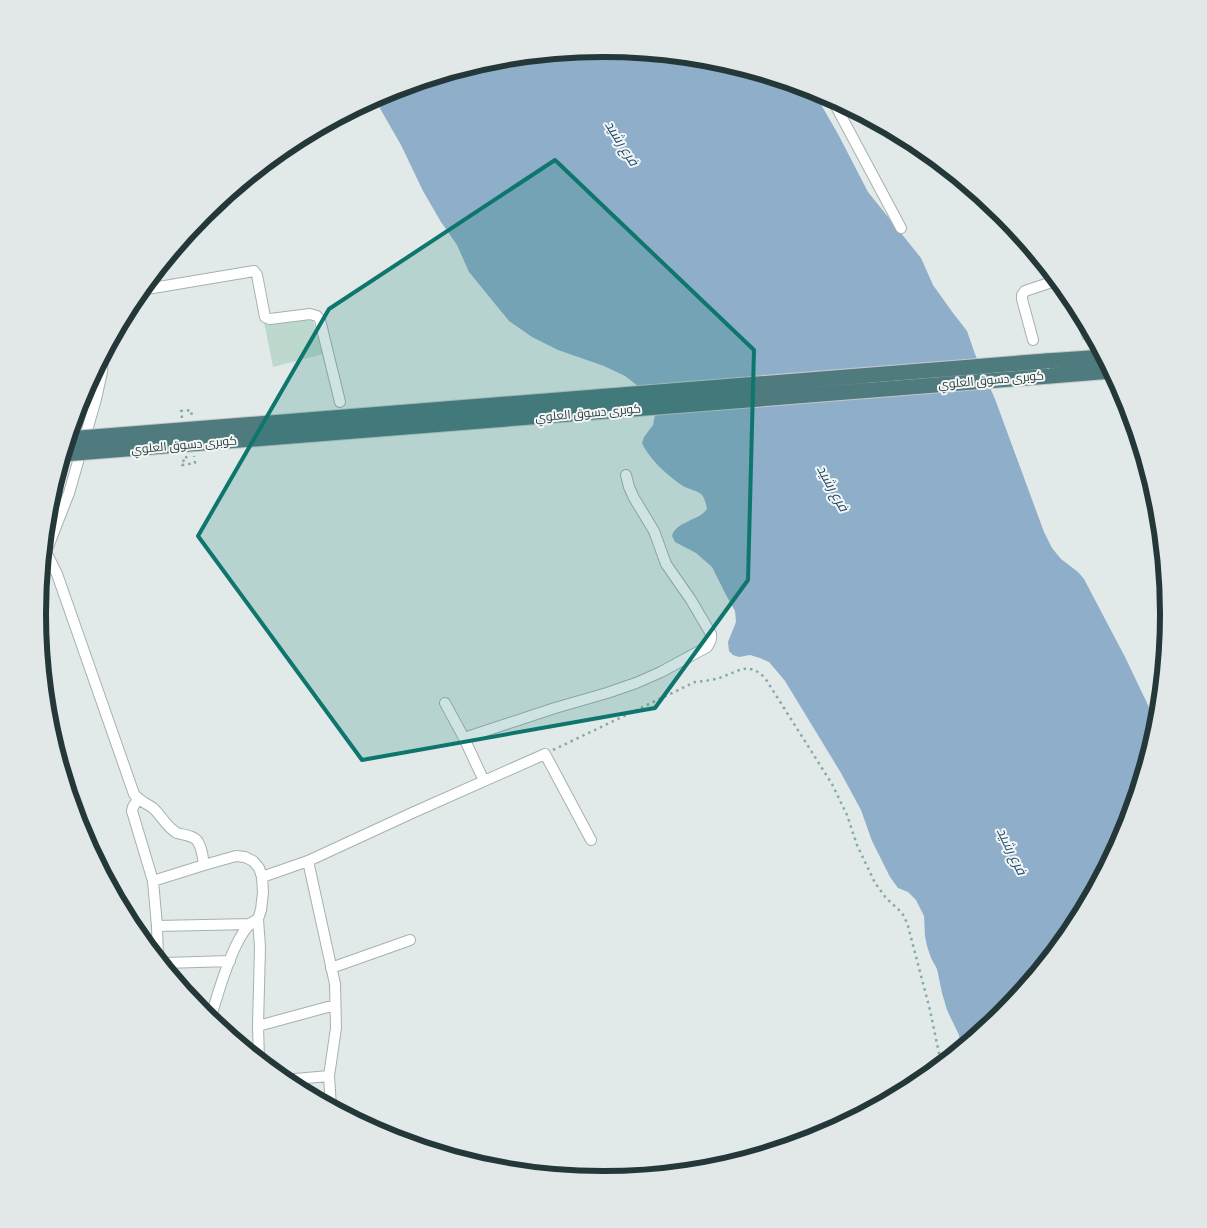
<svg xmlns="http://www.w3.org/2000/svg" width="1207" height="1228" viewBox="0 0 1207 1228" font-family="'Fira Sans Condensed',Cairo,sans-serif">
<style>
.green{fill:#bdd9cd}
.water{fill:#8faec9}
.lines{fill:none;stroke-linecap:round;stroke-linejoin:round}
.minor-casing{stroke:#a5b1b1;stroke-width:12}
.trunk-casing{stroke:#c2c7c8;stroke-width:17}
.path{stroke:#85aaaa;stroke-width:2.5;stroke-dasharray:2.5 4;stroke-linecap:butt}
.minor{stroke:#fff;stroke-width:10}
.trunk{stroke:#4f7a7e;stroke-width:15}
.trunk-bridge-casing{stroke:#c2c7c8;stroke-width:17;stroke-linecap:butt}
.trunk-bridge{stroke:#4f7a7e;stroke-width:15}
.marked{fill:#0f766e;fill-opacity:0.2;stroke:#0f766e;stroke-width:4;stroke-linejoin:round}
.labels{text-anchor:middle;stroke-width:4;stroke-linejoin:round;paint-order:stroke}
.street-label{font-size:12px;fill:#243839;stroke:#f2f7f6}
.water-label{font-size:14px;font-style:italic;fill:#254b6e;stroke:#f2f7f6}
.rim{fill:none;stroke:#243839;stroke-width:6}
</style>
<rect width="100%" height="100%" fill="#e2eae9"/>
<!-- green -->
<path class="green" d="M311,315L323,354L273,367L264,322Z"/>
<!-- water -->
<path class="water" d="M604,48L714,59L812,89L838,134L868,192L921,258L933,285L953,313L967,331L975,354L995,399L1044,532L1052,548L1061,559L1078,572L1084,579L1125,657L1158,726L1126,831L1074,929L1004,1014L961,1049L959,1035L947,1010L942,993L937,969L931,958L927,946L925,936L924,916L916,900L908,892L898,888L890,877L872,841L861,810L841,773L785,681L769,662L760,658L750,655L739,657L733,655L729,651L728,642L736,622L735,611L726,595L712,567L696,553L675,542L672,536C676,521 699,521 707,509C706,504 705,498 701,494C696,490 688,489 683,486C668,476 649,459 642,443L644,437L653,425L655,415L643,390L625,376L604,366L558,350L532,337L509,321L469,272L457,245L441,222L423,191L401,145L374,98L387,91L493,59Z"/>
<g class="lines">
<defs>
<path id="minor" d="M831,97L901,228
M141,290L254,271L257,275L265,317L270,319L310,314L317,316L320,320L340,402
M1080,310L1087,335
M1033,340L1022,299V295L1025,291L1058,280
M82,395L96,399
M46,552L57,574L134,794C139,801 146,803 153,808C162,816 166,827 177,833C184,835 195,836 198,842C202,848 203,858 204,865L236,856L245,857L253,861L259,868L262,877L263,892L261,910L258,919L260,947L258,1026L259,1060
M44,557L46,552L69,493L96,399L102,372L103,356
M445,703L464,738L484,781
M464,738L555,708L607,693L636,683L661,672L707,647C710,643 712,639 711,634L691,600L666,564L654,531L634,498L629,487L626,475
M138,799L133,807L132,811L153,881L157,926L158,959
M262,877L308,861
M153,881L204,865
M157,926L251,924
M160,962L165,963L230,961
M331,968L410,940
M210,1020C217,996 233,939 251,923C253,922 256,920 258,919
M258,1026L335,1005
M284,1080L329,1076
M331,1107L329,1076L336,1028L335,984L308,861L412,813L545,754L591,840"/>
<path id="trunk" d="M1046,361L1105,357
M1050,376L1112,371"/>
</defs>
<!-- minor casing -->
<use href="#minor" class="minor-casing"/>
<!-- trunk casing -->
<use href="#trunk" class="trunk-casing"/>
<!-- path -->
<path class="path" d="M182,418L181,411L191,410L192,417
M186,456L187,460L182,461V465L195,463L194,456
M553,750L695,682C704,681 714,680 722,677C741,670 749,662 765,678L832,784L847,815L857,845L875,883L886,898L900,911L904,916L908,926L930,1010L940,1058L939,1067
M730,1164L847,1116L882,1104"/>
<!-- minor -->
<use href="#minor" class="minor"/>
<!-- trunk -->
<use href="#trunk" class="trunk"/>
<defs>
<path id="trunk-bridge" d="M68,439L1046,361
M63,454L1050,376"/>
</defs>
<!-- trunk-bridge casing -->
<use href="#trunk-bridge" class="trunk-bridge-casing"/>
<!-- trunk-bridge -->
<use href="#trunk-bridge" class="trunk-bridge"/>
</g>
<!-- marked area -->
<path class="marked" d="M555,160L754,350L748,580L655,708L362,760L198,536L329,309Z"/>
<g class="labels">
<!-- street labels -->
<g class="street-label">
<text transform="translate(991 380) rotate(-5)" y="4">كوبرى دسوق العلوي</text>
<text transform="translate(588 413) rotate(-5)" y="4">كوبرى دسوق العلوي</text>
<text transform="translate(184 445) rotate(-5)" y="4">كوبرى دسوق العلوي</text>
</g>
<!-- water labels -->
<g class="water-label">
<text transform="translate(622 143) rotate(58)" y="5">فرع رشيد</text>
<text transform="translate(833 488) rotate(61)" y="5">فرع رشيد</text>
<text transform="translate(1012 851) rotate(64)" y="5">فرع رشيد</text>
</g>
</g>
<!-- crop -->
<path d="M0 0H1207V1228H0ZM46 614a557 557 0 1 1 1114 0a557 557 0 1 1-1114 0Z" fill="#e2e8e7" fill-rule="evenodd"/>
<path class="rim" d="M46 614a557 557 0 1 1 1114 0a557 557 0 1 1-1114 0Z"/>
</svg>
